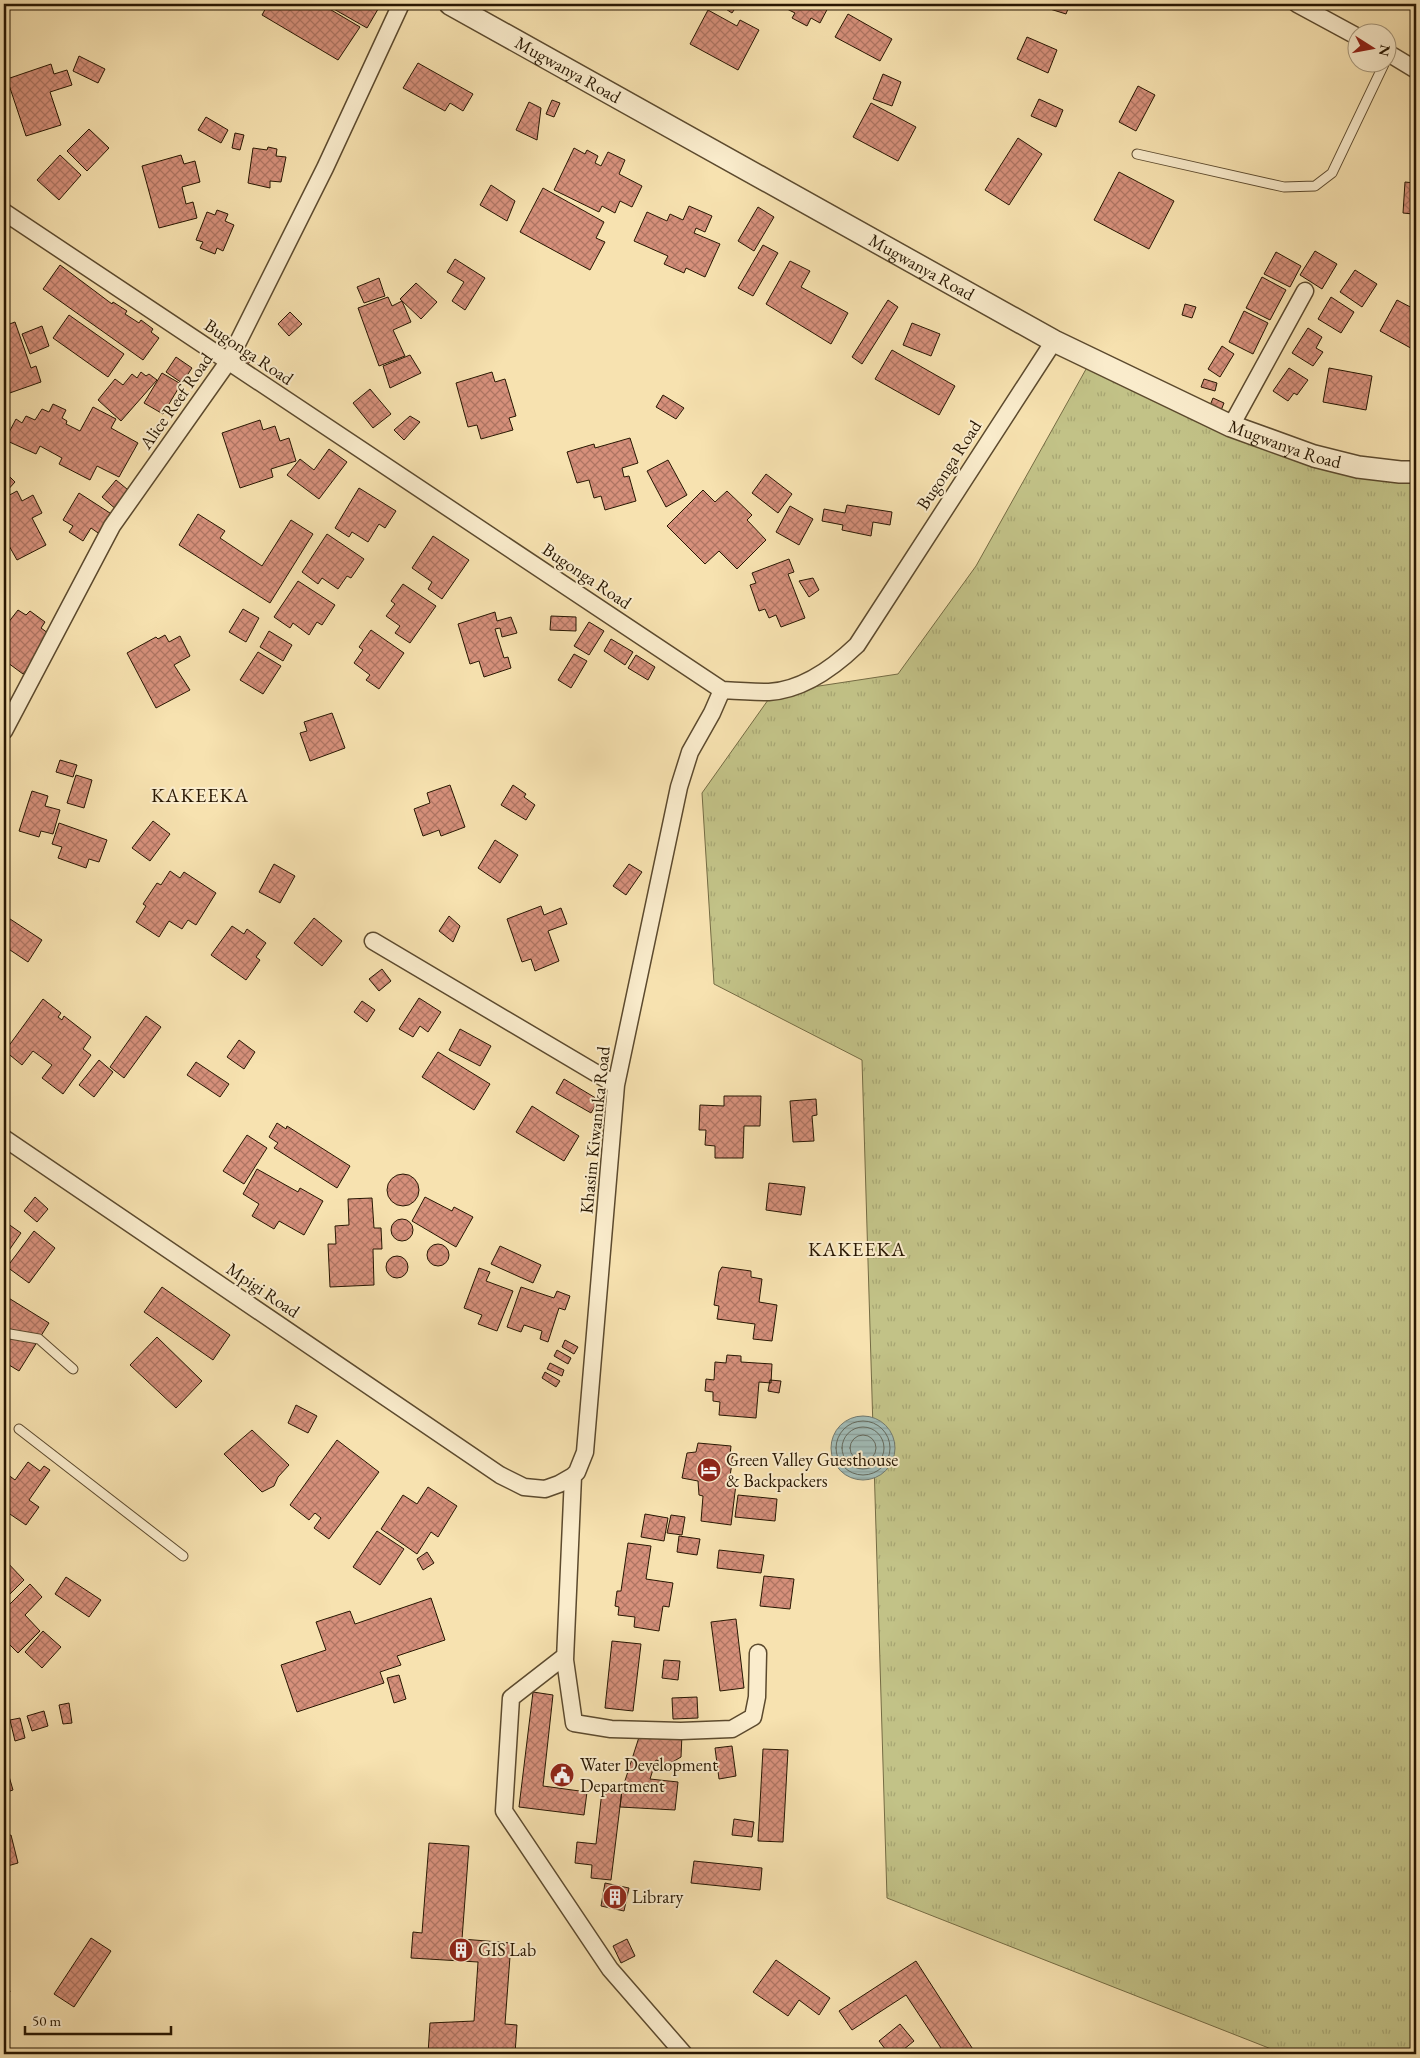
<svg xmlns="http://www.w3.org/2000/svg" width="1420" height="2058" viewBox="0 0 1420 2058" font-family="'EB Garamond',serif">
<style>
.grass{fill:url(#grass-tufts);stroke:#756c44}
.water{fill:url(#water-rules);stroke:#71796e}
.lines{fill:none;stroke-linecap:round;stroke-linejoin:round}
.shore{stroke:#64695c;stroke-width:1}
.building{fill:url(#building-cross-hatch);stroke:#281702}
.service-casing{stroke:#5c4a2e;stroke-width:11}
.minor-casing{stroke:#5c4a2e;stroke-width:19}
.tertiary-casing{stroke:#5c4a2e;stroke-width:24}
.service{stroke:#faeccc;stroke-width:9}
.minor{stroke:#faeccc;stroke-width:16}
.tertiary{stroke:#faeccc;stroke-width:21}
.labels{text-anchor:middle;stroke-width:4;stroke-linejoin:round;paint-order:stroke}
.street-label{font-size:18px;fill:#281702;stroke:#faeccc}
.poi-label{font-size:18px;fill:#281702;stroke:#faeccc;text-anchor:start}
.quarter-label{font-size:20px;letter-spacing:1px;fill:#281702;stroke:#faeccc}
</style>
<defs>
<pattern id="grass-tufts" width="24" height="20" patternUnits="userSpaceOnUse" patternTransform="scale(1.25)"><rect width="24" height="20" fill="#c2c287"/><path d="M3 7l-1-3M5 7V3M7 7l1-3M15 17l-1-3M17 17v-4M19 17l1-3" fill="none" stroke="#a7a673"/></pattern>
<pattern id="water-rules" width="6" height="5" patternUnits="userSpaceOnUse" patternTransform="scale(1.25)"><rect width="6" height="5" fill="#a1bbb6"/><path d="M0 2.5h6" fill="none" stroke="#8ba09b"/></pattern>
<pattern id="building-cross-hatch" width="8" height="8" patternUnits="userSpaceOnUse" patternTransform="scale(1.25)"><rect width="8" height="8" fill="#d6907b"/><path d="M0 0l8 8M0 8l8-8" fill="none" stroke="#ae7563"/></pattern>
</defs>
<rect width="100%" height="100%" fill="#f7e2b0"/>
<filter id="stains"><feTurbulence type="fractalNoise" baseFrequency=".004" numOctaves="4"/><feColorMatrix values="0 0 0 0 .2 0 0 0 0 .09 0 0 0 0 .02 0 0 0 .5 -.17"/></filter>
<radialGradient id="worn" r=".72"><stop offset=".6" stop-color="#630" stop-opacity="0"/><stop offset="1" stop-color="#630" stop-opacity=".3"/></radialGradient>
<!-- grass -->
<path class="grass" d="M1090,362L1187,412L1416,473V2054H1284L887,1898L862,1060L714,984L702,793L773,693L898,674L976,566Z"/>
<!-- water -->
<path class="water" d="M831 1448a32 32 0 1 1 64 0a32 32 0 1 1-64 0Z"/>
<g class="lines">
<!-- shore -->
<path class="shore" d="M836 1448a27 27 0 1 1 54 0a27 27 0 1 1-54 0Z
M842 1448a21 21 0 1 1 42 0a21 21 0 1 1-42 0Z
M850 1448a13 13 0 1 1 26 0a13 13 0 1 1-26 0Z"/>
</g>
<!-- building -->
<path class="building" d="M268,4H321L360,27L338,60L262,15Z
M325,4H381L367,28Z
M718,4H738L732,13Z
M790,4H830L820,23L811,18L807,26L792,18L795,13L787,9Z
M1034,4H1070L1066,14Z
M708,10L737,26L740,20L759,30L738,70L690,44Z
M848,14L892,39L880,61L835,37Z
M1027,37L1057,50L1048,73L1017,59Z
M79,56L105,69L98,83L73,71Z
M418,63L473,94L463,111L450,103L445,111L403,88Z
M51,64L54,74L67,70L72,85L50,92L61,125L26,136L7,79Z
M883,74L901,82L892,106L873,99Z
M1138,86L1155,95L1136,131L1119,122Z
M1039,99L1063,110L1056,127L1031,116Z
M552,100L560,103L554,117L546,114Z
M529,102L541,108L537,140L516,130Z
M871,103L916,127L898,161L853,137Z
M206,117L228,130L221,143L198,130Z
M89,129L109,148L87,171L67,151Z
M235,133L244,135L240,150L232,148Z
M1018,138L1042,154L1009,205L985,190Z
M268,147L277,149L276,156L286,157L281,182L270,181V188L248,183L253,148L267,150Z
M574,148L585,154L587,150L598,156L595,163L601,166L608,152L625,160L619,174L642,186L632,207L620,201L615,213L602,206L599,212L554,190Z
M60,155L81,175L59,200L37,180Z
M181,155L184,164L195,161L200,182L182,187L186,204L193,202L197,218L159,228L142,166Z
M1119,172L1174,201L1149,249L1094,220Z
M1405,182L1415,183L1413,214L1403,213Z
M491,185L515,201L507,221L480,205Z
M543,188L604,222L596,238L605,242L590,270L520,232Z
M689,206L712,216L705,232L696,228L694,233L720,244L705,277L686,268L684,273L664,264L668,256L634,241L647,212L667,221L670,214L683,220Z
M758,207L774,217L754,251L738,241Z
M217,210L228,214L225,221L234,225L223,251L217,248L215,254L200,248L203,242L196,240L207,212L215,215Z
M763,245L778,253L753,296L738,288Z
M1315,251L1337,264L1322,289L1300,275Z
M1276,252L1301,266L1290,287L1264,274Z
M455,259L485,278L465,310L452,301L464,282L447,272Z
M790,261L810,271L801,287L848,313L831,344L766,304Z
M60,265L112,304L113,302L127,311L125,314L139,323L141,320L153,329L151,332L159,338L143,360L43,289Z
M1355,270L1377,284L1362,307L1340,292Z
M1262,277L1286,290L1270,320L1246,308Z
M379,278L385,296L364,303L357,287Z
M416,283L437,302L421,319L400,299Z
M388,297L392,306L402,301L411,322L393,330L405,356L379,366L358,308Z
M1331,297L1354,312L1341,333L1318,319Z
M888,300L898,307L862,364L852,357Z
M1397,300L1416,310V351L1380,331Z
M1185,304L1196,307L1192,318L1182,315Z
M1244,311L1268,323L1253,354L1229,342Z
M290,312L302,324L289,336L278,324Z
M69,315L124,354L108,377L53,338Z
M15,322L31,368L36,366L41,382L4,395V326Z
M912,323L940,334L931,356L903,345Z
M42,326L49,346L30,354L22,334Z
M1308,328L1322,337L1316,348L1323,352L1313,366L1292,353Z
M1222,346L1234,354L1220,377L1208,369Z
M245,349L254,357L247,365L238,357Z
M892,350L955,386L939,415L875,379Z
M410,355L421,373L390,388L383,366Z
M176,357L192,368L182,383L166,372Z
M1289,368L1308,380L1297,395L1294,393L1288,401L1273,391Z
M1329,368L1372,376L1366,410L1323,402Z
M141,372L146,376L149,374L157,380L121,421L98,400L115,379L123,385L132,374L137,378Z
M492,372L495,382L505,379L516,416L509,418L513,430L481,439L477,425L468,427L456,383Z
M162,373L181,384L163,414L144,403Z
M1204,379L1217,383L1215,391L1201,387Z
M370,389L391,414L373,428L353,403Z
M663,395L684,408L676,419L656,407Z
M1213,398L1224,403L1220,413L1209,408Z
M53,404L66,410L62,418L67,421L66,424L80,431L93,407L116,419L111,428L138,443L119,477L97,466L90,480L59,464L62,458L40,446L36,454L5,440L16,419L22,423L26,416L35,420L42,409L49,412Z
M410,416L420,422L404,440L394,430Z
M260,420L263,430L275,426L280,441L289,438L296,461L271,469L273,477L240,488L222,433Z
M630,438L638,463L622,468L624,477L629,476L636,501L605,510L601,496L594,498L589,480L577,483L567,452L594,444L595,448Z
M329,449L347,462L319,499L287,475L300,459L314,470Z
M668,460L687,495L666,507L647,471Z
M5,472L15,482L4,494V474Z
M766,474L792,494L778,513L752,493Z
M116,480L133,494L118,511L102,497Z
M359,488L396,511L385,528L379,524L368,542L352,532L349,537L335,528Z
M703,490L715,502L727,491L752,515L747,520L766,540L737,569L719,551L705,564L667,526Z
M17,491L22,501L33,495L42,513L32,518L46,545L17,560L4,537V498Z
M79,493L113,515L101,535L91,528L83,541L69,532L73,526L63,520Z
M847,505L892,512L890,525L873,522L871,536L842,530L843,525L822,521L824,509L845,513Z
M790,506L813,519L799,545L776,532Z
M198,514L225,531L220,538L262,566L291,520L313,534L270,603L179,545Z
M327,534L364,559L351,578L347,576L338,589L322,578L318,584L302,572Z
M433,536L469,560L442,599L428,589L432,582L412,568Z
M789,559L794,572L788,574L805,618L781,627L776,615L769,618L765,609L759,611L750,585L756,583L752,573Z
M813,578L819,590L809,597L799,581Z
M298,581L335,605L322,625L317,622L309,635L293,623L290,628L274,617Z
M403,584L436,606L410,643L395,633L400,626L386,616L395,604L391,601Z
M243,609L259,618L246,642L229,632Z
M18,610L26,615L30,611L45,622L41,628L52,636L23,674L4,660V628Z
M495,612L497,621L511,617L517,633L502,637L500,628L495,629L504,658L508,657L511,668L484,677L479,661L470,664L458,624Z
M551,616L576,617V631L550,630Z
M589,622L604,631L589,655L574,646Z
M371,630L404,653L379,689L366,680L370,675L354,663L363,650L359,647Z
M269,631L292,645L283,661L260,647Z
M165,635L169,642L180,636L190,656L174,665L190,690L156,708L127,653L156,637L158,639Z
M611,639L633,652L625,665L604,651Z
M258,652L281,666L263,694L240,680Z
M574,654L587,661L571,688L558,680Z
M636,655L655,667L648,680L628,668Z
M332,713L345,748L310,761L300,733L307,731L304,722Z
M60,760L77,765L73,777L56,772Z
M76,775L92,780L84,808L67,803Z
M450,785L465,827L441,836L439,830L423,836L414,809L430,803L427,793Z
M513,785L526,794L524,797L535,805L526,820L501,805Z
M32,791L48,796L45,806L60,810L53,834L41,831L39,837L19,831Z
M153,821L170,834L150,861L132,848Z
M59,823L107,840L99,862L89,859L86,868L58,858L62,847L52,844Z
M495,840L518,855L500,883L478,868Z
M274,864L295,876L280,903L259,892Z
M629,864L642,872L626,895L613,886Z
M170,871L180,878L184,872L216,893L196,925L188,920L182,929L169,921L159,937L136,922L146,906L143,904L157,883L161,885Z
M541,906L544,915L561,908L567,924L548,931L559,961L535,971L531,959L522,962L507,919Z
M4,915L42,940L28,962L4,946Z
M449,916L460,926L453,942L439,931Z
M314,918L342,941L322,966L294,943Z
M232,926L244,934L247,929L266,943L256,957L260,960L246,980L211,955Z
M382,969L391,981L379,991L369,979Z
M419,998L441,1012L428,1032L420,1026L413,1037L399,1029Z
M43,999L61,1013L58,1017L62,1020L64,1016L91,1037L83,1049L91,1055L63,1094L42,1078L52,1065L33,1051L22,1065L5,1051Z
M362,1001L375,1010L367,1022L354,1012Z
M146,1016L161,1027L124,1078L110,1067Z
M460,1029L491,1046L480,1066L449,1050Z
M239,1040L255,1052L244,1069L227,1057Z
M438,1052L490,1084L474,1110L422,1077Z
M99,1060L113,1072L94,1097L79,1085Z
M196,1062L229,1084L220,1097L187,1075Z
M564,1079L599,1100L591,1113L556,1093Z
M724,1096H761L760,1126H744L743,1158H715V1146L705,1145L706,1130H699L700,1105L724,1106Z
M816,1099L817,1115L812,1116L814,1141L793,1142L790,1101Z
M532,1106L579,1136L564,1161L516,1132Z
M277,1123L286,1129L287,1126L350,1166L337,1188L274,1148L278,1143L269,1137Z
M247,1135L267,1148L244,1184L223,1171Z
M257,1169L298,1192L300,1188L323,1201L304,1235L279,1221L274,1229L252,1216L259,1204L243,1194Z
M387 1190a16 16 0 1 1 32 0a16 16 0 1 1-32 0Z
M769,1183L805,1187L801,1215L766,1210Z
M35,1197L48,1209L37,1222L24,1211Z
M425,1197L452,1211L454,1207L473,1217L456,1247L412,1221Z
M372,1198L374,1228H381L382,1249H373L374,1285L330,1287L328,1244H336L335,1226L349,1225L348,1199Z
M391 1230a11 11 0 1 1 22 0a11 11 0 1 1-22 0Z
M4,1221L21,1233L5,1256L4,1255Z
M34,1231L55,1248L29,1283L7,1267Z
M427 1255a11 11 0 1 1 22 0a11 11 0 1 1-22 0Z
M500,1246L541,1265L533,1283L491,1264Z
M386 1267a11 11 0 1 1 22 0a11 11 0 1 1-22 0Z
M722,1267L751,1271V1277L762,1279L759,1302L777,1305L772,1341L753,1339L755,1324L717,1319L719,1306L714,1305L719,1272Z
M479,1268L490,1272L486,1281L513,1291L497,1331L478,1324L482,1315L464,1308Z
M162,1287L230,1335L213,1360L144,1312Z
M521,1287L554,1298L557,1291L570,1296L565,1310L559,1308L548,1342L540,1339L542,1331L524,1325L521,1332L507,1327Z
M7,1297L49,1323L19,1371L4,1362V1302Z
M157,1337L202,1381L176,1408L130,1365Z
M565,1340L578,1347L574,1354L562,1347Z
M557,1350L571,1358L568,1364L554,1356Z
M727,1355L741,1356V1362L772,1364L771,1383L759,1382L756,1418L719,1415L720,1402L713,1401V1392L705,1391L706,1379L714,1380L715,1362L726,1363Z
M550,1363L564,1370L562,1376L547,1369Z
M545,1372L560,1381L556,1387L542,1378Z
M770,1380L781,1381L779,1393L768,1391Z
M296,1405L317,1416L308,1433L288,1423Z
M252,1430L289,1465L278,1477L274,1486L262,1492L224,1454Z
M337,1440L379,1472L329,1539L314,1528L321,1518L315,1513L309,1520L290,1505Z
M698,1443L731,1446L730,1455L733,1456L729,1483L736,1484L731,1525L701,1521L703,1496L699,1495L698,1481L682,1478L687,1453L696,1452Z
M28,1462L40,1471L44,1466L50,1470L29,1500L39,1507L26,1525L4,1510V1479L7,1474L15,1480Z
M428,1487L457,1506L438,1537L431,1532L417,1554L381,1529L403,1495L417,1504Z
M738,1495L777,1499L775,1521L735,1517Z
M645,1514L668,1518L664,1541L641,1537Z
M671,1515L685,1517L682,1535L667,1533Z
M377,1531L404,1549L380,1585L353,1567Z
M679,1536L700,1539L697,1555L677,1552Z
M628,1543L651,1546L646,1579L673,1583L669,1607L663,1606L659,1631L634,1627L635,1617L618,1615L619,1607L615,1606L617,1591H621Z
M719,1550L764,1555L761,1573L717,1568Z
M427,1552L434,1563L423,1570L417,1559Z
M4,1559L24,1580L4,1600Z
M764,1576L794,1579L790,1609L760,1606Z
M66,1577L101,1600L89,1617L55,1594Z
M30,1584L42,1597L25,1615L40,1631L18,1653L4,1639V1610Z
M431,1598L445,1640L397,1656L401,1665L380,1672L384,1683L297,1712L281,1665L326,1650L316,1622L350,1611L355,1624Z
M736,1619L744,1688L720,1691L711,1622Z
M43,1631L61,1647L42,1668L25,1652Z
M612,1641L641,1644L633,1711L605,1708Z
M664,1660L680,1661L678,1680L662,1678Z
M399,1675L406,1699L394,1703L387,1678Z
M533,1692L553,1695L543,1786L587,1792L584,1815L519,1807Z
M697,1697L698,1718L673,1719L672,1698Z
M69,1703L72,1723L63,1724L59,1705Z
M44,1711L48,1726L32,1731L27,1716Z
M20,1718L25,1738L15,1741L10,1720Z
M641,1731L682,1734L681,1757L669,1764L656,1760L650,1779L678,1782L675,1810L620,1807L622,1790Z
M732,1746L736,1776L719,1779L715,1748Z
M763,1749L788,1750L783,1842L758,1841Z
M4,1759L13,1790L4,1793Z
M622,1790L611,1880L591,1878L592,1865L575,1863L577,1842L596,1844L602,1791Z
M734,1819L754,1822L752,1837L732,1835Z
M11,1835L18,1863L4,1867V1837Z
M429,1843L469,1846L462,1939L511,1943L505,2024L517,2025L515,2054H428L430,2023L474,2021L478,1962L411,1958L413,1932L422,1933Z
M694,1861L762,1868L760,1890L691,1883Z
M605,1883L629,1888L624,1911L601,1906Z
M91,1938L111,1951L74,2007L54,1994Z
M627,1939L635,1956L621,1963L613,1946Z
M776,1960L830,1998L819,2015L799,2000L788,2016L753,1992Z
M916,1961L976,2054H945L906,1995L852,2030L839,2011Z
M4,1971L10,1992L4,1994Z
M900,2024L914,2041L898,2054H889L879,2041Z"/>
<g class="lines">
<defs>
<path id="service" d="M1137,154L1284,187L1315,186L1332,173L1385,62
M4,1333L39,1339L73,1369
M19,1429L183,1556"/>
<path id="minor" d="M1297,4L1358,37
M1388,53L1416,70
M4,212L722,690C737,691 753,692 769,692C803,690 834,667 857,645L1054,341
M1231,426L1305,291
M4,731L112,526L228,362L325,168L401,4
M373,941L616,1085
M4,1138L500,1475L524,1487L545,1489L559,1484L573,1476L577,1472L585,1452L616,1085L679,787L690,752L712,713L722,690
M573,1476L565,1660L574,1723L611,1729L681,1731L732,1729L753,1717L757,1697L758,1653
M565,1656L511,1698L504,1811L610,1969L684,2054"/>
<g id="tertiary">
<path id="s1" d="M450,4L1054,341L1231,426L1314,456L1358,467L1400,472H1416"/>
</g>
</defs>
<!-- service casing -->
<use href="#service" class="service-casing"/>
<!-- minor casing -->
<use href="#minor" class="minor-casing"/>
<!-- tertiary casing -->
<use href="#tertiary" class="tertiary-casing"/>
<!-- service -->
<use href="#service" class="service"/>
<!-- minor -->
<use href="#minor" class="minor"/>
<!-- tertiary -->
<use href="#tertiary" class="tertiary"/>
</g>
<!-- icons -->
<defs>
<symbol id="hotel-disc" viewBox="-11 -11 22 22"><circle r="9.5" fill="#8f2418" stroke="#faeccc"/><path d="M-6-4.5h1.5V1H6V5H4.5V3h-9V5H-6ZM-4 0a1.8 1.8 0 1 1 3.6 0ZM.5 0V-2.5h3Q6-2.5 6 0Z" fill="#fff"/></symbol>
<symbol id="civic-disc" viewBox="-11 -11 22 22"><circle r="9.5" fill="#8f2418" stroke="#faeccc"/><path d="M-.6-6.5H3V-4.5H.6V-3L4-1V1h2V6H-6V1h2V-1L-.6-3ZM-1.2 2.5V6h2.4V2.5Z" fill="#fff"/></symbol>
<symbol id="building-disc" viewBox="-11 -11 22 22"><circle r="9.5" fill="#8f2418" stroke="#faeccc"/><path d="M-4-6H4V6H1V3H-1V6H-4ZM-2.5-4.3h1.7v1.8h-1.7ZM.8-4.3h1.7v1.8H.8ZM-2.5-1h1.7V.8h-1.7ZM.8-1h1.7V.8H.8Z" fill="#fff"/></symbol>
</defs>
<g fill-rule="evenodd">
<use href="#hotel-disc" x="695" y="1456" width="28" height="28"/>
<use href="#civic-disc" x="548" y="1761" width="28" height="28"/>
<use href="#building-disc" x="601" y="1883" width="28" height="28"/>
<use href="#building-disc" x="447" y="1936" width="28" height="28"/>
</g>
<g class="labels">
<!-- street labels -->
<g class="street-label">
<text dy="6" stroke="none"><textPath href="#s1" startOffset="135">Mugwanya Road</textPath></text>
<text dy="6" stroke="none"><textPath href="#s1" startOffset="540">Mugwanya Road</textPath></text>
<text transform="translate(249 352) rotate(34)" y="6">Bugonga Road</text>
<text transform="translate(176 401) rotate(-55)" y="6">Alice Reef Road</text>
<text dy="6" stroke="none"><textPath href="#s1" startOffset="945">Mugwanya Road</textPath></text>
<text transform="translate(949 465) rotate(-57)" y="6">Bugonga Road</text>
<text transform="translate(587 576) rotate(34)" y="6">Bugonga Road</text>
<text transform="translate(595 1130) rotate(-84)" y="6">Khasim Kiwanuka Road</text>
<text transform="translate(263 1290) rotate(34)" y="6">Mpigi Road</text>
</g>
<!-- poi labels -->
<g class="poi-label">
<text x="726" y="1466">Green Valley Guesthouse<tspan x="726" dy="21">&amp; Backpackers</tspan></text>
<text x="580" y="1771">Water Development<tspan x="580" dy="21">Department</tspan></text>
<text x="632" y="1903">Library</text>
<text x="478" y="1956">GIS Lab</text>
</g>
<!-- quarter labels -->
<g class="quarter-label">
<text x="200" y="802">KAKEEKA</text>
<text x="857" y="1256">KAKEEKA</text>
</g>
</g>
<!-- margin -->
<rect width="1420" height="2058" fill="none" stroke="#f7e2b0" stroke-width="20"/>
<rect x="5" y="5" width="1410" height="2048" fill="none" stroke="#281702" stroke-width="2.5"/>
<rect x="10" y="10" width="1400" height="2038" fill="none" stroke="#281702"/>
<!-- north arrow -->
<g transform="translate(1372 48) rotate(101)"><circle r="24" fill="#faeccc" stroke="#a6977b"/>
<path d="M0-4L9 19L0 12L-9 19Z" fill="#8f2418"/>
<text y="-8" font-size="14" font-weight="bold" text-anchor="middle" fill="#281702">N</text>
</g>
<!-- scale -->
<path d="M25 2026v8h146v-8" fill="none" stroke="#281702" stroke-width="2.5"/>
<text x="32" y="2026" font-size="15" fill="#281702" stroke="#faeccc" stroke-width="4" paint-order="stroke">50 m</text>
<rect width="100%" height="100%" filter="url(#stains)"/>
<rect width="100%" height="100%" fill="url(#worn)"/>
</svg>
